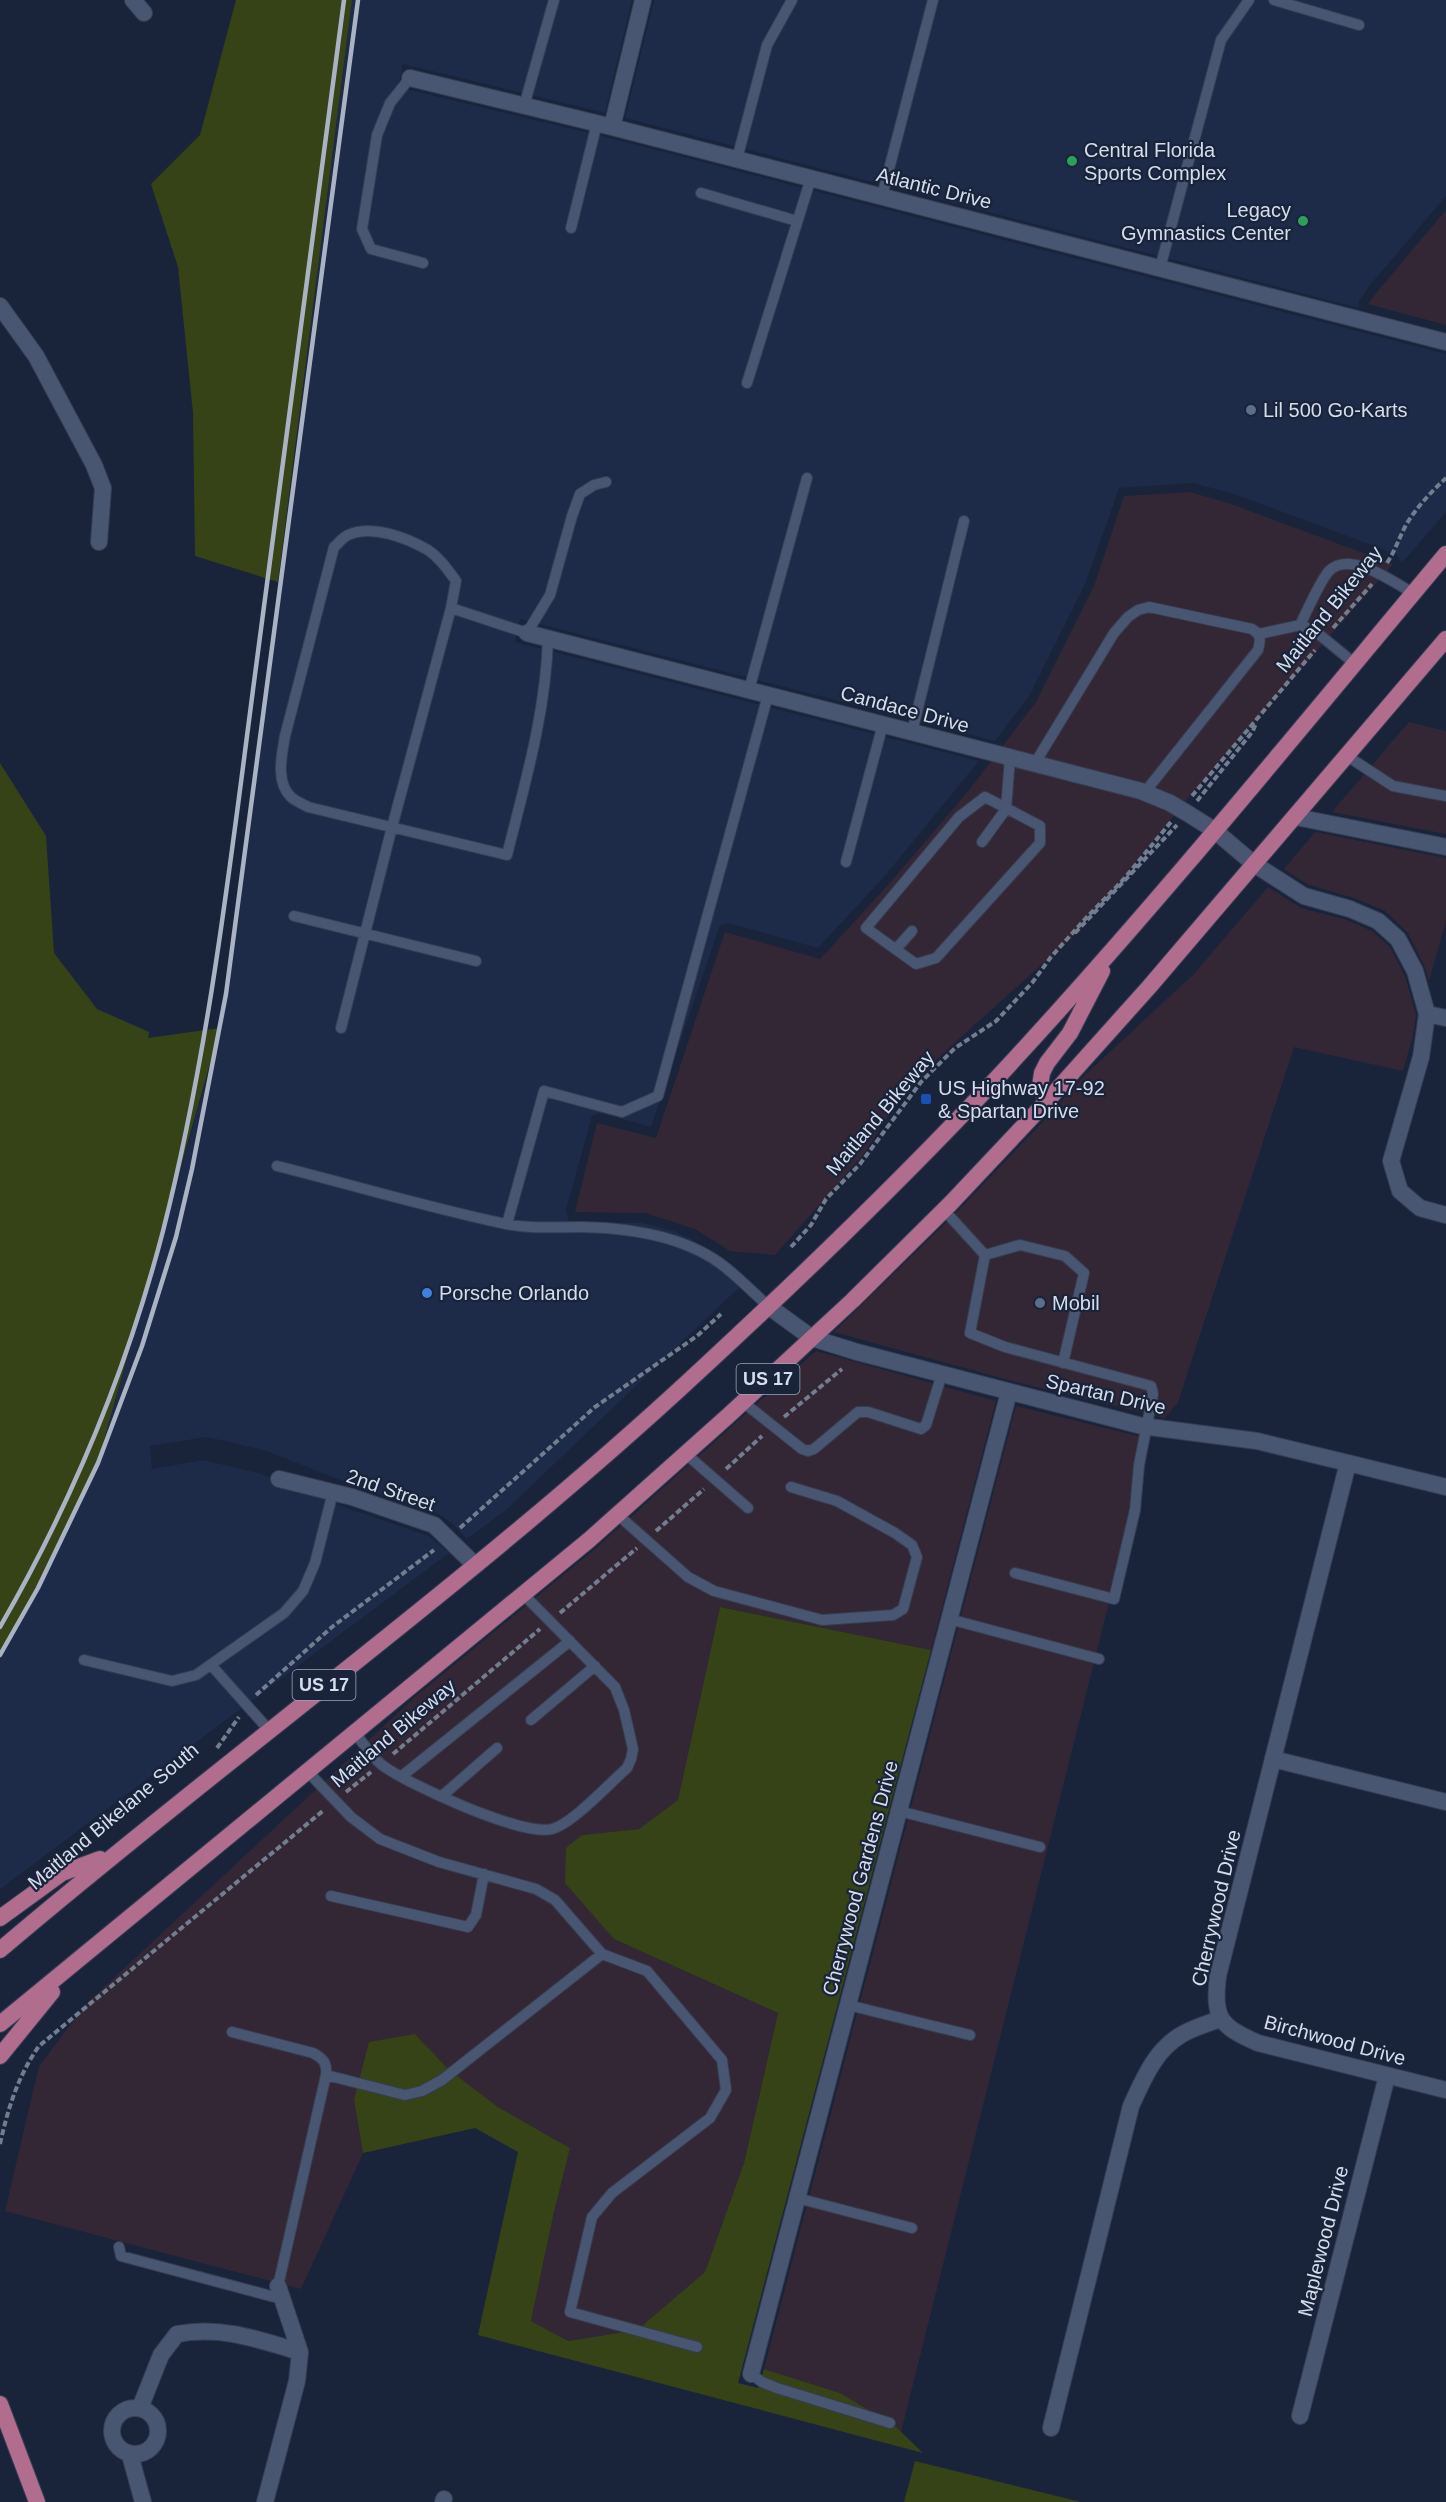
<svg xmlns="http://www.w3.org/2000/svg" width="1446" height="2502" viewBox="0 0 1446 2502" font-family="Helvetica,sans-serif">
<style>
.commercial{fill:#332735}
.built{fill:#1d2a48}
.green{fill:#354316}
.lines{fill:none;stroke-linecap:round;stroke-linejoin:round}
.service-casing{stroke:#363e53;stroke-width:12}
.minor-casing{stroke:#363e53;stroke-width:18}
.tertiary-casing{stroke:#363e53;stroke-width:18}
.primary-casing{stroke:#363e53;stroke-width:18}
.path{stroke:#737d90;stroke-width:4;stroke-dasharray:6 3;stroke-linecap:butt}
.service{stroke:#495671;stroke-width:10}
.minor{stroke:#495671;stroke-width:16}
.tertiary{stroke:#495671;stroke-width:16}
.primary{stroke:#b16d8e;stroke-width:16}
.rail{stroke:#aab3c4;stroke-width:4.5}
.leisure-dot{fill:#2e9e5b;stroke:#19243b;stroke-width:2}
.service-dot{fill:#5c6f8a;stroke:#19243b;stroke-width:2}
.transit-dot{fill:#1a4fb4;stroke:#19243b;stroke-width:2}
.shop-dot{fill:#3f7fe0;stroke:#19243b;stroke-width:2}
.labels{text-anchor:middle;stroke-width:4.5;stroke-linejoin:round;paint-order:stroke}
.shield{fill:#19243b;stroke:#9da6b8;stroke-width:1.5}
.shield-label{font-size:18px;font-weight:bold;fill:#d5dded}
.poi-label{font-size:20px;fill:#d5dded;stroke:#19243b;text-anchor:start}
.street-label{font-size:20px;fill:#d5dded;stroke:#19243b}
</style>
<rect width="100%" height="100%" fill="#19243b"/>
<!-- commercial -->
<path class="commercial" d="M1446,210V325L1368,304L1377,292Z
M1190,492L1231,504L1393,564L1200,784L1077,933L952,1045L901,1095L863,1155L775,1255L730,1251L695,1229L645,1213L575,1212L597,1123L656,1138L725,932L820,959L889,884L970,789L1036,702L1094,586L1124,496Z
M1409,722L1446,731V834L1332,812Z
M1315,832L1446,858V921L1429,981L1424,965L1408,933L1385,911L1354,898L1309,885L1284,869Z
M1268,887L1301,908L1347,920L1372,931L1390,947L1405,976L1416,1015L1413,1035L1403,1071L1294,1047L1178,1402L1165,1418L1012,1381L834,1332L957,1212L1053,1111L1061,1106L1060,1103L1086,1074L1194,974Z
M816,1351L996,1401L931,1650L720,1607L678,1800L639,1829L582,1835L614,1939L778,2013L744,2163L705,2272L637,2330L568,2341L531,2321L554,2212L570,2148L498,2107L448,2069L415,2034L354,2100L363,2153L301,2289L5,2211L39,2066L87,2003L416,1696L595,1549Z
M1016,1406L1150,1439L901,2432L894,2425L840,2393L764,2369Z"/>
<!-- built -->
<path class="built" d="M352,0H632L605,113L403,64L398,87L610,138L1446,354V512L1402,563L1396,554L1234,494L1193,483L1119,488L1086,582L1029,696L995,741L520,619L515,642L979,761L883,878L818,948L728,923L720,925L651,1127L600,1113L592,1116L566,1210L569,1221L574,1223H643L674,1231L691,1239L725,1260L747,1280L506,1510L467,1539L452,1523L438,1514L355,1486L264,1450L207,1437L150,1446L152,1469L203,1460L258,1473L347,1508L429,1536L449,1553L0,1889V1659L93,1479L223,1021Z
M654,0H1446V196L1370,285L1359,301V308L625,118Z"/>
<!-- green -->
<path class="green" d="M236,0H352L278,582L195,556L193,413L178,267L151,184L200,135Z
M0,763L46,836L54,953L97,1009L149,1032L148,1038L220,1028L93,1479L0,1659Z
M720,1607L931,1650L738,2383L758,2388L764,2369L840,2393L894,2425L923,2453L478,2335L518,2152L475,2128L363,2153L354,2100L369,2042L415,2034L448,2069L498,2107L570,2148L554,2212L531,2321L568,2341L637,2330L705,2272L744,2163L778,2013L614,1939L565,1883L566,1848L582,1835L639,1829L678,1800Z
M915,2461L1081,2502H904Z"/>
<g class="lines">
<defs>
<path id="service" d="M1274,0L1359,25
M410,78L390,103L377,135L362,229L371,249L423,263
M524,106L554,0
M737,159L767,45L792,0
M701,193L797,221
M882,196L933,0
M571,228L597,123
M1160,268L1221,40L1249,0
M747,383L811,178
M451,608L456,581C448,570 440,558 428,550C407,538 372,524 348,535C343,537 338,544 334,547L285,736C282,754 275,782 291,797C295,801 303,804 308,807L507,855C525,783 546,712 548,638
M1300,625C1307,611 1320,581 1329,571C1350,550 1393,582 1413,593
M1259,634L1300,625L1315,631L1354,663
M749,690L807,478
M912,732L964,521
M1347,756L1393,786L1446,796
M1035,763L1114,633L1128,617L1138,610L1149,607L1252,629C1261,635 1261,639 1258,650L1145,792
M985,797L1040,826V843L936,958L916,964L866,928L959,817Z
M982,842L1006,809L1010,758
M846,862L883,724
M294,916L476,961
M896,949L912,931
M341,1028L392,827L451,608L527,633L550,595L572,516L580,494L594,485L606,482
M277,1166C353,1185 429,1208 506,1224C532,1229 556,1227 582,1227C630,1228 686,1236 725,1267C740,1279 754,1293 768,1306
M944,1210L985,1255L970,1333L1005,1347L1151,1386L1153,1394L1139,1465L1135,1510L1114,1599L1015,1573
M507,1224L544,1091L622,1112L658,1096L768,695
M985,1255L1020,1245L1065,1256L1084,1273L1063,1363
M743,1402L802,1449L808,1451L814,1449L858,1412H868L921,1429L926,1425L942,1374
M686,1454L748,1508
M618,1515L688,1577L714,1591L822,1620L893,1615L903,1609L917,1557L912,1545L895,1533L837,1501L791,1487
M949,1619L1099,1659
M84,1660L172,1681L196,1675L284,1613L303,1591L315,1563L333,1492
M211,1665L269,1730
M531,1720L595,1666
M355,1733C363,1743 372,1757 382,1765C407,1784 523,1837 552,1829C572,1824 610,1783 627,1768L631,1759L633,1749L624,1710L615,1687L523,1594
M308,1772L351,1817L380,1839L439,1862L536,1889L555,1900L602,1954L647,1971L722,2060L726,2090L710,2118L612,2193L592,2217L570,2312L697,2347
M402,1776L570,1641
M442,1796L497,1748
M899,1811L1040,1847
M331,1896L468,1927L476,1915L484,1874
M848,2005L970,2035
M232,2032L313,2053C324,2059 327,2063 326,2075L405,2095L422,2091L442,2080L602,1954
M797,2198L912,2228
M119,2247L121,2256L282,2299
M278,2286L326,2075
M751,2374L762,2382L777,2388L890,2423"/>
<path id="minor" d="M133,0L144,13
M410,78L612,127L1446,342
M612,127L643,0
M0,306L36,356L94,465L103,488L99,542
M527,633L1141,791L1170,803L1187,813L1214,830L1254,864L1304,896L1350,909L1378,921L1398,939L1415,971L1427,1014L1421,1057L1391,1161L1400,1191L1420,1208L1446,1215
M1296,817L1446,847
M1427,1014L1446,1018
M1348,1463L1446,1487
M279,1479L352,1497L434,1525L475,1565
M1273,1759L1446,1802
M751,2374L1009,1392
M112 2431a23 23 0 1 1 46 0a23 23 0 1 1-46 0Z
M140,2408L161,2355L177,2334C222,2326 257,2339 300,2352
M1300,2416L1387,2076
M1051,2428L1131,2106C1143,2080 1155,2050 1181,2035C1192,2028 1207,2024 1220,2019
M130,2455L143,2502
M265,2502L297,2381L300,2352L278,2286
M443,2502L444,2499"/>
<path id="tertiary" d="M768,1306L812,1338L857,1352L1142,1426L1257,1441L1348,1463L1218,1976C1213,2019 1220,2026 1258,2043L1446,2090"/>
<path id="primary" d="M1047,1101L1040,1086L1042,1073L1047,1063L1070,1033L1102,971
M0,1918L62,1873L100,1859
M0,1950C229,1755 474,1580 695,1375C799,1279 901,1181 998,1077C1154,909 1299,730 1446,554
M0,2024L589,1540L729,1415L853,1300L951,1203L1047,1101L1150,986L1446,639
M0,2056L52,1992
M0,2404L37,2502"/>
</defs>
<!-- service casing -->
<use href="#service" class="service-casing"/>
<!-- minor casing -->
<use href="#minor" class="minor-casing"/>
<!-- tertiary casing -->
<use href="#tertiary" class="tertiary-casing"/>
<!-- primary casing -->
<use href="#primary" class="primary-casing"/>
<!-- path -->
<path class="path" d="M1387,563C1395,551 1399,538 1406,525C1416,508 1431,492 1446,478
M1333,628L1372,584
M1192,796L1315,650
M1197,801L1253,731L1256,723
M1075,933L1177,825
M791,1247L811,1225L826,1199L860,1164L921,1082L955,1048L996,1021L1032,983L1051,957L1086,918L1123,880L1171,822
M784,1417L842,1369
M726,1469L762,1436
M460,1528L595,1407L697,1336L721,1314
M656,1531L704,1489
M560,1613L637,1548
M256,1695L332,1627L434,1550
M217,1748L239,1717
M393,1754L540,1629
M346,1792L371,1772
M0,2144C8,2108 18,2076 39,2046L324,1810"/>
<!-- service -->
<use href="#service" class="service"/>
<!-- minor -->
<use href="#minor" class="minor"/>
<!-- tertiary -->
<use href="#tertiary" class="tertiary"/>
<!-- primary -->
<use href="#primary" class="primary"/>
<!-- rail -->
<path class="rail" d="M0,1627C71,1504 127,1369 163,1231C210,1047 231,856 256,667C286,445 316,223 344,0
M0,1655L38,1588L98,1463L142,1346L176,1237L192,1169L226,994L358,0"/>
</g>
<!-- markers -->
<g class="leisure-dot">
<circle cx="1072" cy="161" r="6"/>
<circle cx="1303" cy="221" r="6"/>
</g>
<g class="service-dot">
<circle cx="1251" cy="410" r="6"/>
<circle cx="1040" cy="1303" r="6"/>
</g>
<rect class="transit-dot" x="920" y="1093" width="12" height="12" rx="3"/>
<circle class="shop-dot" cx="427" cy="1293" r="6"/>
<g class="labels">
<!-- shield labels -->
<g class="shield">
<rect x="736.5" y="1364" width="63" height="30" rx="4.5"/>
<rect x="292.5" y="1670" width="63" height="30" rx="4.5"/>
</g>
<g class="shield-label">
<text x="768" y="1385">US 17</text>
<text x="324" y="1691">US 17</text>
</g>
<!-- poi labels -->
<g class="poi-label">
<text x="1084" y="157">Central Florida<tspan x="1084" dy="23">Sports Complex</tspan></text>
<text x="1291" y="217" text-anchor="end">Legacy<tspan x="1291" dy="23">Gymnastics Center</tspan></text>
<text x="1263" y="417">Lil 500 Go-Karts</text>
<text x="938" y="1095">US Highway 17-92<tspan x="938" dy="23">&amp; Spartan Drive</tspan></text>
<text x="439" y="1300">Porsche Orlando</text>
<text x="1052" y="1310">Mobil</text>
</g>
<!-- street labels -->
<g class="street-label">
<text transform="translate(934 188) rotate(14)" y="7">Atlantic Drive</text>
<text transform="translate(1329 609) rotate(-51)" y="7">Maitland Bikeway</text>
<text transform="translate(905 709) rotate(15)" y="7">Candace Drive</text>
<text transform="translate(880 1113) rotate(-50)" y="7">Maitland Bikeway</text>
<text transform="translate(1106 1394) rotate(13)" y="7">Spartan Drive</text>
<text transform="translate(391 1490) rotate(19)" y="7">2nd Street</text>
<text transform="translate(393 1733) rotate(-40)" y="7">Maitland Bikeway</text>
<text transform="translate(113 1816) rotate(-40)" y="7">Maitland Bikelane South</text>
<text transform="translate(860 1878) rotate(-75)" y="7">Cherrywood Gardens Drive</text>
<text transform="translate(1216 1908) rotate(-77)" y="7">Cherrywood Drive</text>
<text transform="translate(1335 2040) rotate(15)" y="7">Birchwood Drive</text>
<text transform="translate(1323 2241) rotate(-76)" y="7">Maplewood Drive</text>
</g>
</g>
</svg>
